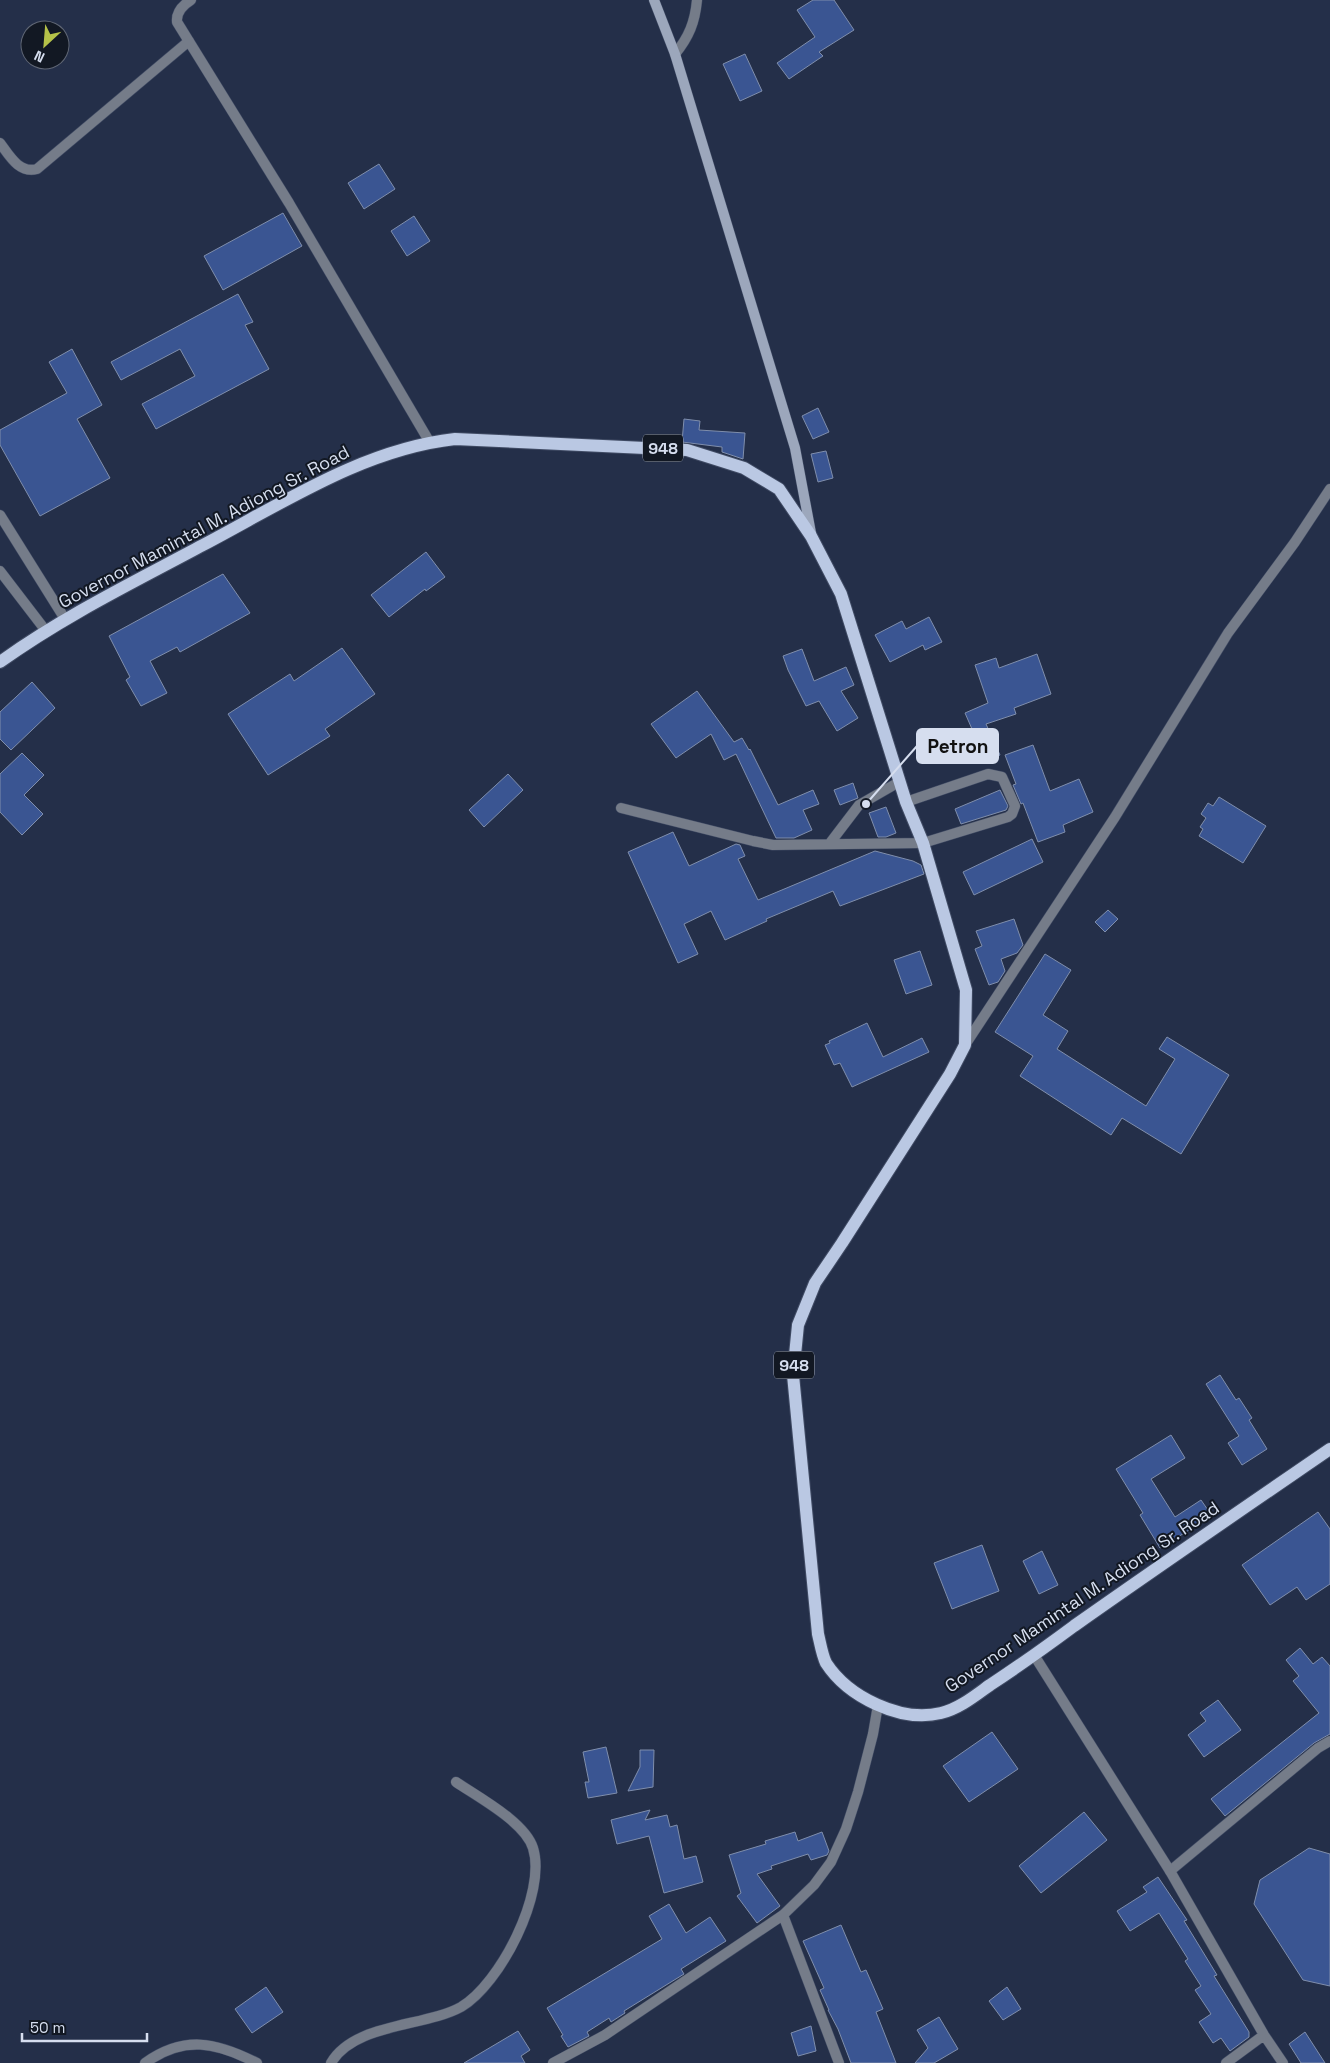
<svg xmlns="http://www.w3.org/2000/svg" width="1330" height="2063" viewBox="0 0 1330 2063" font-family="'Space Grotesk',sans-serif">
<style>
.building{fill:#3a5592;stroke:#7f8eac}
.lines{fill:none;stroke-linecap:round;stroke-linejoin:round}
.lane-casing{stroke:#404b64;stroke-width:11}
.street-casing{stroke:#404b64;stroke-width:11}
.secondary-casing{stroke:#404b64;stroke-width:11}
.primary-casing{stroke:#404b64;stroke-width:14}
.lane{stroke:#757c89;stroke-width:10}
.street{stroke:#757c89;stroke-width:10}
.secondary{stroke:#9ca7bc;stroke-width:10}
.primary{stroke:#bac8e3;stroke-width:12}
.labels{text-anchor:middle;stroke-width:4;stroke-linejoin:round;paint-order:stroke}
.shield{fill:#121823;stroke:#9ba3b2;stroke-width:1}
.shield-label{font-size:16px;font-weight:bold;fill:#d6deef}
.street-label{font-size:18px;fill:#d6deef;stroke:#121823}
.leader{fill:none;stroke:#d6deef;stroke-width:2}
.callout-dot{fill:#d6deef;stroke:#121823;stroke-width:2}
.callout{fill:#d6deef;stroke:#d6deef;stroke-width:2}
.callout-label{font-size:19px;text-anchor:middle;font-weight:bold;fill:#111}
</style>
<rect width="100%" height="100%" fill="#242f49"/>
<!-- building -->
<path class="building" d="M813,0H834L854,30L819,52L823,56L789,79L777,63L815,37L797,10Z
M745,54L762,91L740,101L723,64Z
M379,164L395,189L364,209L348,183Z
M283,213L302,246L223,290L204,256Z
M414,216L430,241L407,256L391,231Z
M238,294L253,322L245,325L269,369L156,429L142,404L195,376L180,349L121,380L111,362Z
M72,349L102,405L77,419L110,478L40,516L0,445V430L67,393L49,362Z
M818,408L829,432L813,439L802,416Z
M684,419L700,421L699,430L745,433L743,459L722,452V447L682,442Z
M826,451L833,478L818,482L811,454Z
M426,552L445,577L426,591L425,589L389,617L371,595Z
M223,574L250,613L180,652L177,647L150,661L167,693L141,706L126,680L130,677L109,636Z
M929,617L942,642L925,650L923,645L890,662L875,635L902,621L906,629Z
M342,648L375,694L325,729L330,736L268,775L228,714L290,674L294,681Z
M802,649L814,681L846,667L854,685L841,691L858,718L837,731L819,701L806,706L788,670L783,656Z
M1037,654L1051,694L1014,708L1016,714L986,724L1000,755L986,761L965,713L988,703L975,665L996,658L999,668Z
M32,682L55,708L11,750L0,739V712Z
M697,691L734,742L742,738L749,750L750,749L778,805L813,790L819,804L803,810L812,830L794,838H776L736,754L724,760L711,734L676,758L651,724Z
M1033,745L1050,791L1079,779L1093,812L1063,825L1065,832L1038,842L1023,803L1021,804L1013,785L1016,784L1005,755Z
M22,753L44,775L24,795L43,814L22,835L0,812V774Z
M508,774L523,790L484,827L469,810Z
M853,783L858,798L840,805L834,790Z
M1000,790L1008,806L1006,810L961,824L955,809Z
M1219,797L1266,826L1243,863L1199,836L1203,829L1200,827L1206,818L1201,814L1208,803L1213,806Z
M886,807L896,833L886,837H878L869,813Z
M673,832L689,866L736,844L740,845L745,856L738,859L758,900L875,851L913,861L921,865L924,874L840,906L833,891L766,919L767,921L725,940L711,911L684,924L698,954L678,963L628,852Z
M1032,839L1043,862L974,895L963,872Z
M1108,910L1118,919L1105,932L1095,922Z
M1014,919L1023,945L1017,953L1001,959L1005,971L998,982L989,985L975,949L982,946L976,931Z
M920,951L932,985L906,994L894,960Z
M1045,954L1071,970L1043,1015L1068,1031L1057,1049L1146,1106L1175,1059L1159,1049L1167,1037L1229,1075L1181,1154L1122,1118L1111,1135L1020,1076L1033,1056L995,1032Z
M867,1023L883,1057L922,1038L929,1052L852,1087L840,1063L834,1065L825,1045L830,1043L829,1041Z
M1220,1375L1236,1400L1239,1398L1252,1418L1249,1420L1267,1449L1242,1465L1228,1443L1239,1436L1206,1384Z
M1171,1435L1185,1458L1151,1479L1175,1517L1201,1500L1212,1516L1160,1548L1140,1515L1143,1513L1116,1469Z
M1318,1512L1330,1529V1584L1306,1600L1297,1587L1270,1605L1242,1565Z
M982,1545L999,1591L952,1609L934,1563Z
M1042,1551L1058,1585L1039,1594L1023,1561Z
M1300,1648L1313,1664L1322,1657L1330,1666V1734L1314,1743L1225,1816L1211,1799L1319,1713L1293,1681L1299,1676L1286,1660Z
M1218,1700L1241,1730L1204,1757L1188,1735L1206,1721L1200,1713Z
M992,1732L1018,1769L969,1802L943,1766Z
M606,1747L617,1793L588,1798L585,1782H589L583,1752Z
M640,1750H654L653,1787L628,1791L640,1767Z
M650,1810L645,1820L667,1815L670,1827L677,1825L684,1859L696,1856L703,1882L664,1893L649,1836L617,1844L611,1820Z
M1084,1812L1107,1840L1041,1893L1019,1866Z
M795,1832L798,1841L822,1832L829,1851L827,1855L811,1860L808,1854L771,1866L772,1869L757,1874L780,1906L757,1923L737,1896L741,1893L729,1855L766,1844L765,1841Z
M1309,1848L1330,1854V1986L1303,1980L1254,1904L1260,1880Z
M1158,1877L1187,1920L1184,1921L1217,1975L1214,1976L1249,2032V2037L1230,2051L1221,2038L1213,2043L1199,2022L1211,2014L1195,1990L1201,1986L1185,1961L1188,1959L1159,1913L1130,1931L1117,1911L1147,1892L1143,1887Z
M669,1904L686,1933L710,1917L726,1941L681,1969L684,1974L624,2011L625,2013L611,2022L609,2018L587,2032L589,2036L568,2047L561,2036L563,2035L547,2008L662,1939L649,1916Z
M841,1925L861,1972L866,1970L883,2009L876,2012L896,2063H851L838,2029L828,2010H829L820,1990L824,1988L803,1941Z
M266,1987L283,2012L252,2033L235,2009Z
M1007,1987L1021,2009L1003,2020L989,2001Z
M939,2017L958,2049L934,2063H915L928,2048L917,2030Z
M811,2026L816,2051L798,2056L791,2033Z
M518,2031L530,2050L521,2056L525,2063H464Z
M1305,2032L1325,2063H1301L1289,2044Z"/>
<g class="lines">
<defs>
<path id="lane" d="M675,54C689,37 695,22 697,0
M0,515L65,619
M621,808L753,841L773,845L923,843L1008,817L1012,814L1015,806L1002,777L988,774L906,802
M830,843L859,805L899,782
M1170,1871L1318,1748L1330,1741
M145,2063C184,2035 216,2042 257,2063
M331,2063C354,2023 425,2027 461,2007C500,1984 547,1893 533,1848C525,1822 478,1797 456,1782"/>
<path id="street" d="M191,0C183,5 176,12 177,22L289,203L429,441
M0,143C9,155 19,174 37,169L189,41
M0,571L46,631
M965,1045L1115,817L1228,633L1295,542L1330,489
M1034,1655L1170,1871L1264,2035L1283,2063
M783,1915L839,2063
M553,2063L605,2035L783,1915L814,1885L831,1862L846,1829L858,1792L873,1734L878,1705
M1226,2063L1264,2035"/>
<path id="secondary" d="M654,0L675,54L795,448L811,533"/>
<path id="primary" d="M0,662C64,616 134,582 203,545C283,503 364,449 455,439L687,450L744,468L779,489L811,536L841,594L906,802L923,843L966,990L965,1045L950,1074L842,1243L815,1283L798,1325L793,1375L818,1634C820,1642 822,1655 826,1663C848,1697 901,1723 941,1713C959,1709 976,1695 990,1685C1019,1666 1047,1646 1074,1626C1159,1566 1244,1508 1330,1449"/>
</defs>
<!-- lane casing -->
<use href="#lane" class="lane-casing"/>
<!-- street casing -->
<use href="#street" class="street-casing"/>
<!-- secondary casing -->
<use href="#secondary" class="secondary-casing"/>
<!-- primary casing -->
<use href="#primary" class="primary-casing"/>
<!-- lane -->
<use href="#lane" class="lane"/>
<!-- street -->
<use href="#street" class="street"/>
<!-- secondary -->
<use href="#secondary" class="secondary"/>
<!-- primary -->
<use href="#primary" class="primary"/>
</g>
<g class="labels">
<!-- shield labels -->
<g class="shield">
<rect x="643" y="434.5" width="40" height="27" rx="4"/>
<rect x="774" y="1351.5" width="40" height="27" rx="4"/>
</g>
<g class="shield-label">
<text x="663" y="454">948</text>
<text x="794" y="1371">948</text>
</g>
<!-- street labels -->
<g class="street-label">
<text transform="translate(204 527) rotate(-28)" y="6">Governor Mamintal M. Adiong Sr. Road</text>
<text transform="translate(1082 1597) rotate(-34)" y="6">Governor Mamintal M. Adiong Sr. Road</text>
</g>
</g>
<!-- callouts -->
<path class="leader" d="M866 804L917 746"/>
<circle class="callout-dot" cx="866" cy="804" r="5"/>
<rect class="callout" x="917" y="729" width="81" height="34" rx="5"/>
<g class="callout-label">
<text x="958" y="753">Petron</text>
</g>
<!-- north arrow -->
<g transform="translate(45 45) rotate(206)"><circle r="24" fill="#121823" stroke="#606775"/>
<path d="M0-4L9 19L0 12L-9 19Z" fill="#b5c249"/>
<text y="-8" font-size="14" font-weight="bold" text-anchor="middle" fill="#d6deef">N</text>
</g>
<!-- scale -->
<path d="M22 2033v8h125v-8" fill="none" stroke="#d6deef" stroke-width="2.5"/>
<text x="30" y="2033" font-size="15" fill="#d6deef" stroke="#121823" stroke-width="4" paint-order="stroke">50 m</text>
</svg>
